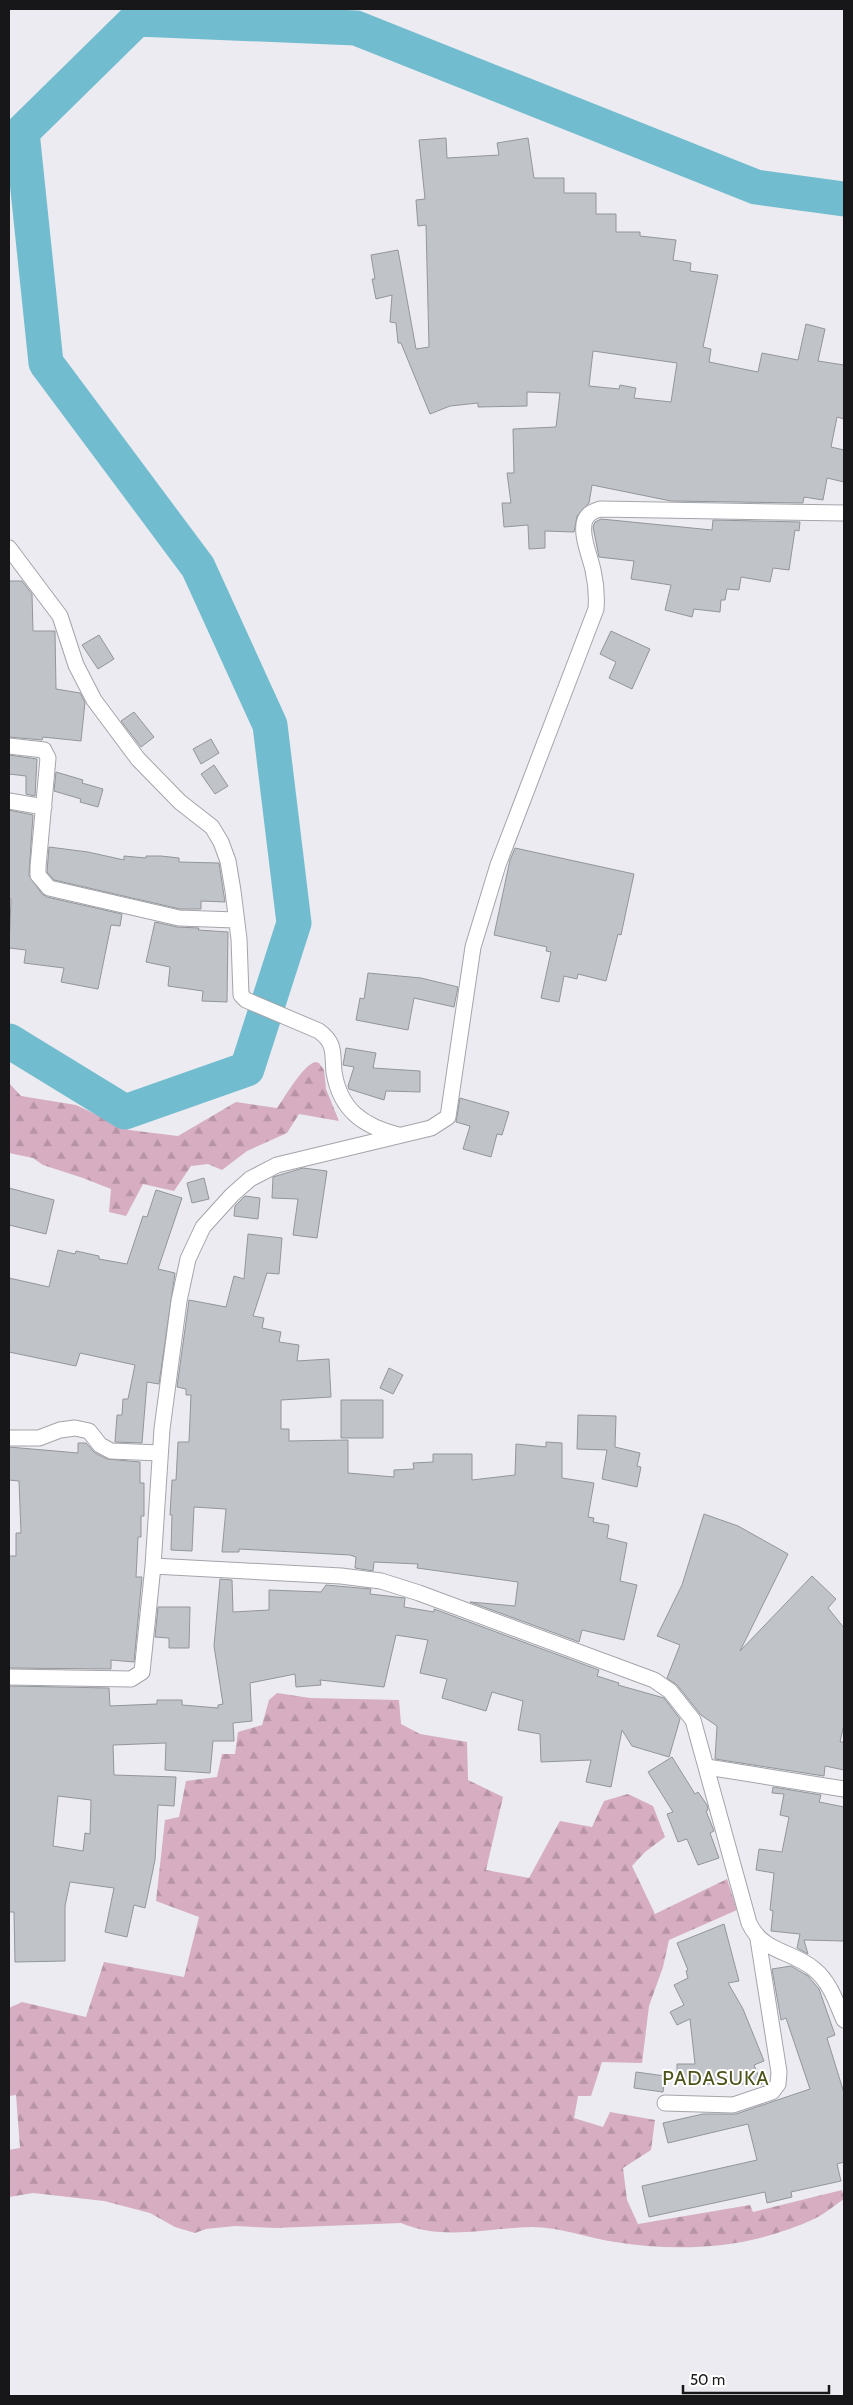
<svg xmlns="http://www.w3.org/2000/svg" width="853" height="2405" viewBox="0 0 853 2405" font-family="Cabin,sans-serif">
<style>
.forest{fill:url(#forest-firs)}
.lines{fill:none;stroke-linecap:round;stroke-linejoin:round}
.river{stroke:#71bcce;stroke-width:35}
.building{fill:#c0c4c9;stroke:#92969b;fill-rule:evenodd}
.street-casing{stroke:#a4a5aa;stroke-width:17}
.street{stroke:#fff;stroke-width:15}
.labels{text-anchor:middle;stroke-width:4;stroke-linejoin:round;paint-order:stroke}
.quarter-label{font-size:20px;letter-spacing:1px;fill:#4d5218;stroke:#fff}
</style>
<defs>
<pattern id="forest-firs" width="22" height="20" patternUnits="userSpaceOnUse" patternTransform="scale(1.25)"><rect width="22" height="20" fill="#d6adc1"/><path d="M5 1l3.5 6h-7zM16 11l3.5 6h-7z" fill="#b794a5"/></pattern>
</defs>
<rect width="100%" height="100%" fill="#ebebf1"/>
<!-- forest -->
<path class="forest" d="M315,1062L319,1063L324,1070L326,1089L339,1121L299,1114L287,1133L247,1151L222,1170L208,1164L191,1166L174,1191L143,1184L126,1216L109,1212L111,1189L83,1178L43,1165L33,1158L9,1153V1083L21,1096L76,1105L129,1130L178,1136L236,1102L277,1108C285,1097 303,1065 315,1062Z
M277,1693L310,1698L399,1700L401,1724L420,1734L467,1742L468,1780L503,1797L486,1870L529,1878L560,1821L592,1827L604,1801L628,1794L653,1806L665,1837L645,1852L632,1866L655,1914L727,1879L737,1910L669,1940L663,1967L649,2006L642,2063L602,2062L591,2096H578L574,2118L603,2127L610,2112L655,2120L651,2150L623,2168L627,2200L638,2224L750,2205L753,2212L842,2190L844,2199C835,2205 826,2213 816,2218C753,2248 683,2253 615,2242C588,2238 560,2227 532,2227C487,2228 444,2241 401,2223L275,2228L235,2226L206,2229L195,2233L175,2227L150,2213L104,2201L33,2193L9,2197V2150L20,2148L16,2095L9,2096V2008L22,2002L86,2017L104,1962L184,1977L199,1917L156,1901L165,1820L179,1817L186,1781L217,1777L222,1754H235L238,1732L262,1725L269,1700Z"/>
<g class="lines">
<!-- river -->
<path class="river" d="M9,1041L125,1112L247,1069L294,923L270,725L198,567L46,363L22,132L137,19L356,28L756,187L844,199"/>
</g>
<!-- building -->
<path class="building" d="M446,138L447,158L499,155L497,143L528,138L534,178H564V193H596V214H616V232H640V236L676,240L673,260L691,263L690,271L718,275L703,347L711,349L709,362L758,372L762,353L798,360L806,324L825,329L818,361L844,365V419L837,417L831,447L844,450V482L827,478L823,500L804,497L803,503L671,501L592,485L589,503L577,516L574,532L545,531V548L529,549L528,525L504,527L502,503H511L507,473H514L513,429L556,427L560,393L527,392V406L478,407V403L450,406L430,414L401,343H398L396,323L390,322L392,295L376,299L372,279H375L371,255L398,250L416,349L429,347L426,225L418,226L416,200L425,199L419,140ZM593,351L677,363L671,402L634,398L636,388L620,385L619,389L589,386Z
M601,519L712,530L713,520L800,522L799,531L795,530L789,570L773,568L770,582L741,577L739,590L727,589L725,600H721L720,612L694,609L692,617L665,610L671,585L631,579L634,561L599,557L593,527L595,522Z
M9,581H22L32,594L33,631H55L56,689L80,693L85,702L81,741L43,737L42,740L9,737Z
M611,631L650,649L632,689L609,678L616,662L600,654Z
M99,635L114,659L98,669L82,645Z
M134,712L154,737L141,747L121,721Z
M211,739L219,753L201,764L193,749Z
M9,755L37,759L35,796L26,794V776L9,774Z
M214,765L228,786L215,794L201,774Z
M56,772L83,780L82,783L103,789L98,807L80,802L81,799L54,791Z
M9,810L33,815L29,875L42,894L47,897L122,914L120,926L111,925L98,989L61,982L64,968L24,963L26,950L9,948L11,899H9Z
M49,847L88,852L124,860V856L146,858V856H161L179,858V862L219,863L225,902L201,901V909H180L54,880L47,872Z
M515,848L634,874L621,935L618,934L606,981L578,974L577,979L564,976L559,1002L541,998L551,952L546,951L547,947L494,935L510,860Z
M155,922L177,927L199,928L198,930L228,932L227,1002L202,1001L203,991L168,986L170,967L146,962Z
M368,973L421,978L458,987L454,1007L414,998L408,1030L356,1020L360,998L364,999Z
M346,1048L376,1053L373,1068L420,1071V1092L386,1091L384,1100L349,1089L348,1086L354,1067L343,1065Z
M460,1098L509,1112L502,1135L497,1134L491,1157L463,1149L470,1126L456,1122Z
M303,1168L327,1171L317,1238L293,1235L298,1199L272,1198L273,1177Z
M204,1178L209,1199L192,1203L187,1183Z
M9,1188L54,1200L46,1234L9,1225Z
M156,1190L182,1198L158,1269L175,1273L159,1384L147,1382L142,1443L115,1442L117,1415H122L123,1399H128L135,1365L80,1353L76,1366L9,1352V1278L49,1287L58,1250L75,1254L76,1251L99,1256V1259L127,1264L143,1216L147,1217Z
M245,1196L260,1198L258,1219L234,1216L235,1206Z
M248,1234L282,1238L279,1274L267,1273L253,1316L264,1318L262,1328L281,1332L279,1342L299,1345L297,1361L329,1359L331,1397L281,1400V1429H289V1441L348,1440V1473L394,1477V1470L414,1469L413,1463L433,1462V1454H472V1480L515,1475L516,1444L546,1447V1442L562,1443V1478L594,1483L588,1517L594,1518L593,1522L609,1525L607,1538L627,1543L620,1581L637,1585L624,1640L582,1630L579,1642L470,1602L515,1606L518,1582L417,1568L418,1564L374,1562L373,1571L355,1568L356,1557L350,1555L239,1549V1552H222L226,1509L194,1507L192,1551L171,1550L172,1515H170L172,1480H176L178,1442H189L191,1395H186V1389L177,1387L189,1300L226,1307L234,1276L244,1279Z
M389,1368L403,1375L393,1394L380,1388Z
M341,1400H383V1438H341Z
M578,1415L616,1416L615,1447L640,1453L637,1466L641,1467L637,1487L602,1479L607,1450L577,1449Z
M78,1443H86L95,1453L107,1459L140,1462V1483H144V1516H141V1537H138L136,1577H142L134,1662L111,1660V1669L9,1668V1556H16V1533H21L19,1481L9,1480V1447L78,1453Z
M704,1514L738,1526L788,1554L740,1651L812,1576L836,1599L828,1608L844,1628V1724L840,1742H844V1770L825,1766L824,1776L715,1759L717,1726L701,1715L677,1685L667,1678L680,1645L657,1636L682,1585Z
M220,1579L232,1580L233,1612L269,1610V1590L321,1592L326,1585L371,1589L370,1594L405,1598L404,1607L434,1612V1609L599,1670L597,1676L619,1683L618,1685L664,1698L680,1719L669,1757L632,1746L622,1730L611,1787L586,1782L591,1760L541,1762L540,1734L518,1730L523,1701L492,1692L486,1711L442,1698L447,1679L420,1673L428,1640L396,1635L384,1687L320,1680L321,1685L296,1687L295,1674L250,1683L252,1721L233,1723L234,1741H213L210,1773L165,1770L166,1743L113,1745L114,1775L176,1777L174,1806L158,1805L155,1860L145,1908L134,1905L127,1937L105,1932L114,1888L70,1882L65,1906V1961L15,1962L14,1912H9V1686L109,1688L110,1706L157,1704V1700H182V1705L218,1708V1705L223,1704L214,1646ZM58,1796L91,1800L90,1834L85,1833L83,1851L53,1846Z
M158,1607H190L189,1648H169V1638L155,1637Z
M672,1757L695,1794L698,1792L707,1805L708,1810L706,1811L714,1831L710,1833L719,1858L698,1865L687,1839L678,1842L667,1814L673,1812L648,1772Z
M773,1787L821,1795L819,1802L844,1807V1941L804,1940L808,1954L797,1948L800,1934L771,1931L773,1911L770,1910L774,1873L756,1870L759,1849L782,1852L789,1817L780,1815L784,1794L772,1793Z
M724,1924L739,1981L728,1983L743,2009L764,2061L754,2065L762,2084H699V2082L677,2081V2064H695L690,2019L677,2025L670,2012L684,2005L674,1985L688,1978L686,1971L688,1970L677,1943Z
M791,1966L808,1976L819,1989L835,2035L827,2038L844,2093V2162L837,2164L841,2181L791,2192L792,2197L767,2203L765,2192L649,2217L642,2186L757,2160L748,2124L668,2143L663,2123L703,2114H736L810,2089L786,2018L781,2020L772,1969Z
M636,2072L665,2076L663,2092L634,2088Z"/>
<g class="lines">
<defs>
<path id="street" d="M9,548L60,616L76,665L94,700L138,759L180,802L212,827L221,842L228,861L233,891L239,939L241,995L246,1000L319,1031C336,1044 332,1052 334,1072C340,1110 363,1126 398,1135
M9,746L44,750L48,758L38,867V875L49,888L179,918L235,920
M9,801L44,807
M9,1438H39L60,1430L75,1428L89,1431L100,1445L111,1451L160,1453
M153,1566L341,1576L381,1581L419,1593L654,1680L670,1691L693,1720L749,1923C763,1953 791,1950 814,1969C830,1982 836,2002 844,2020
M9,1677L131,1679L142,1672L153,1566L162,1429L179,1301L188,1259L203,1227L232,1195L250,1179L277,1165L431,1128L448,1117L473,947L498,865L596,609C597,596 596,583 593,570C590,556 580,534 585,520C588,513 594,511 600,509L844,513
M707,1767L844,1789
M665,2103L733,2105L772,2092L778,2084L779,2072L758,1939"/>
</defs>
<!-- street casing -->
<use href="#street" class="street-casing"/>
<!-- street -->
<use href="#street" class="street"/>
</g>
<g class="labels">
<!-- quarter labels -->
<g class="quarter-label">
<text x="716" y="2085">PADASUKA</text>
</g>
</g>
<!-- border -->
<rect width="853" height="2405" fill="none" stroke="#171719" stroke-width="20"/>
<!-- scale -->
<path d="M683 2385v8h146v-8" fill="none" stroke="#171719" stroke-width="2.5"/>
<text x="690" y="2385" font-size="15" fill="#171719" stroke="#ffffff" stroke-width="4" paint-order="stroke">50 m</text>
</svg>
